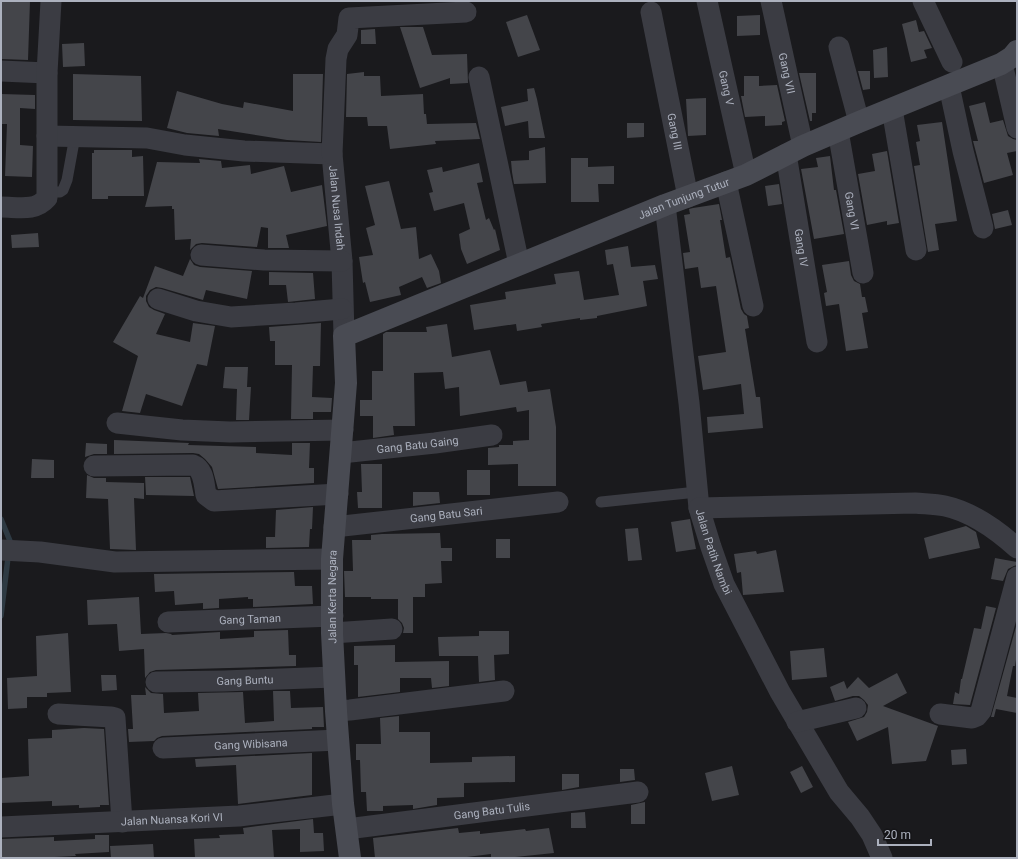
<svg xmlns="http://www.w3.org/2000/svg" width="1018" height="859" viewBox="0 0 1018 859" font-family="Roboto,sans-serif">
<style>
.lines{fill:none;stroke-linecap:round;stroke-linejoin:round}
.stream{stroke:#2e3a43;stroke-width:5.5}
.building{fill:#44454a}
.lane{stroke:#3b3c43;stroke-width:11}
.street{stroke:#3b3c43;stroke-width:21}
.secondary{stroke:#494b53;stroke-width:22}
.labels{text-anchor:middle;stroke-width:3;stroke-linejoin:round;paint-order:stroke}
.street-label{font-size:11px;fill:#acb1be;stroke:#151518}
</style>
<rect width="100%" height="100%" fill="#1a1a1d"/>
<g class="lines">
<!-- stream -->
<path class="stream" d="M1,519L10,541L1,616"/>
</g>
<!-- building -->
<path class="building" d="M1,1H30L28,60L1,59Z
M527,15L540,50L518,57L506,22Z
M760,15V35L737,36V16Z
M916,20L919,32L924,31L932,48L924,50L927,58L911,62L902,24Z
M400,27H423L432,55L467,54L468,83L450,84V78L420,88Z
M375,29L376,44H361V30Z
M84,43L85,66L63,67L62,44Z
M887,47L888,77L874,78L873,50Z
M858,71H870V89L863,90Z
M364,72V76H380L381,96L423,94L424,114H426L427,124L476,123L480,139L435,141L436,144L390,149L387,126H368L367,117H346L347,74Z
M799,73H816V113H812V121H810Z
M73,74L141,76L142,121L73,120Z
M293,74H323L321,142L287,140L218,129L219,136L187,133L167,128L177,91L222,104L243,108L244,102L293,111Z
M744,76H759V86L777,85L785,121L782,122V125L765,126V116L745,117L741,96H744Z
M534,88L537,99L545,138H529L528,121L505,126L501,107L528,101L527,89Z
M1,94L35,95V109L20,108V145L33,146L32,177L5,176L7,124H1Z
M706,98V135L688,136L686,99Z
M985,102L990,123L1003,120L1008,136L1013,139L1017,140V151L1007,153L1013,175L984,183L973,141H978L969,106Z
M942,122L957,221L935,224L939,250L928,252L914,166L920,165L916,142L920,141L917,125Z
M627,123H644V137L627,138Z
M545,147L546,183L514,184L512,172L511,161L529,160V151Z
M94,150H132V157L143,156L144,196H108V199H92V153H94Z
M887,151L899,223L887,225V221L867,225L858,174L875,171L872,154Z
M830,156L834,190H836L844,234L814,239L801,169L818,167L816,158Z
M571,158H588V167L614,166V184H598L599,202H571Z
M199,159L221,161L222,168L250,165L251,174L284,166L291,192L322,185L327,226L286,235L289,248H268V228L261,227L257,247L202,243L196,244L190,250L191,239L175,240L174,209H172V206L145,207L157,162L200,163Z
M479,163L483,182L477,183L486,220L489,218L494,230L495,229L500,250L467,264L461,249L459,234L470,229L464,203L434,211L429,193L433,192L427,170L442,167L443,172Z
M389,181L401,229L416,227L419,259L431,254L439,271L441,283L427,288L422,277L399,287L401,295L370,302L365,282L363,283L359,257L373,255L366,228L375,225L365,186Z
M779,184L782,204L768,206L765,186Z
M719,204L722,220H720L726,258L730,257L741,309L744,314L747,316L749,328L745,329L756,397H760L763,428L708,433L707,417L744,414L741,384L703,390L698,356L726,352L716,286L701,288L698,267L685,269L683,253L690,252L684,215L690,214L689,209L693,208Z
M1008,210L1012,225L995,229L992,214Z
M38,233L39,247L12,248L11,235Z
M628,246L631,267L655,265L658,279L643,281L647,306L597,316V318L580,320V318L541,324L542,327L517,331L516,324L474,330L470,305L506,299L505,292L556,284L554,274L579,271L584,300L619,295L613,264L607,265L605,250Z
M190,259L194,265L200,267L252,271L247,299L206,290L203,300L162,288L156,287L150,290L146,296V301L149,307L154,310L165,314L156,334L190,342L193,323L215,326L207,366L197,364L182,406L146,394L140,413L122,411L138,356L113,342L140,296L143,298L155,266L183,276Z
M849,261L851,275L854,281L860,284L862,297H865L868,312L862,313L868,348L846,351L839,304L826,306L824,293L827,292L822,265Z
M269,272L313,273L315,299L288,302L286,285H269Z
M321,323L320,366H313L312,397L332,398L331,412H313V419H291L292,365H275V341H270L269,327Z
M447,324L452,357L490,350L500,385L526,381L528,392L550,389L556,427V486H518V464L488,465V448L499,447V445H513V441L529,440V410L517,412L516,407L460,416L459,387L445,389L443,372L414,373L415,426H393L394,435L373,438V416H360V400H372V371H383V334L386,332H427L426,327Z
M225,367H248L247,387H251L249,420H236L237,389L223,388Z
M114,440L189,443L188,445L256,447V453L292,455V443H310L309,468H314V483L218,489L212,467L205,459L199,454L193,453L114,454Z
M86,443L107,444V454H94L85,457Z
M32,459L54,460V478H31Z
M361,464H382V508H358L357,492H362Z
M467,470H490V495H467Z
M87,475L94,478H106V482L144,483V499L134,498L136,550L110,549L108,499L86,498Z
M145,477H190L194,496L146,495Z
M413,492H439L440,503L413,506Z
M313,507L312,529H310L309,547L266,548V537H275L276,510Z
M690,519L696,549L676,552L671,522Z
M966,526L976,532L980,548L929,559L924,538Z
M638,528L642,560L628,561L625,529Z
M440,533L441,548H452V561H441L442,583L425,584V597H413V633H403L404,628L402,623L398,619V599H371V597H345L344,571H353L352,540H371V535L382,534Z
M496,539H510V558H496Z
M776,550L784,592L743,595L741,572L737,573L734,554L756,551L757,554Z
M995,558L1017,562V565L1014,566L1008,569L1003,581L991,579Z
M294,572L295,586H312L313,604L253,607V599H248V597L219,599V608L203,609V603L175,605L174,591L155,592L154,574Z
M139,597L141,634L166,633L171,634L172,635L220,632V639L254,637V631L288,630L289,655H296V666L156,670L150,672L145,678L144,649L119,651L117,624L88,625L87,600Z
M986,606L996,608L970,705L953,704L955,692L959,694L961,679H962L974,628L981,629Z
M1017,623V653L1015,666H1013L1007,696L1017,698V713L996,709L994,717H991Z
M479,631H509V654L494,655L495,680L479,682L478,656H439L438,637L479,636Z
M68,633L71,692L47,693V697H27V708L8,709L7,678L37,676L36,636Z
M395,645V662L449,661V686L432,688L431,678H400V692L358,697V665H354V646Z
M824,648L827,677L792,680L790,651Z
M897,673L907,693L883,706L938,726L926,761L892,764L888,727L857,741L848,722L864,717L867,712L868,705L864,700L859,696H853L835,701L830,687L844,681L847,689L858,677L869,688Z
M101,675H116L117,690L102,691Z
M145,687L151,693L163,694L164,713L199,711L198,693L243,692L245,723L274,721L273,691H290L291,708L323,707L324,727H312V729L162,736L157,738L154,741L129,742L128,729H133L131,695H146Z
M399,716V732H430V763L472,762V757L515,756V782L464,783V797L437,798V805L413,809V805L383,806V811H367L366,792H361L360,760H356V744H381L380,718Z
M84,728L104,729L109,805H100V807L79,808V805L52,806V801L1,803V778L29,776L28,739L52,738V730Z
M966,749L967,764L952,765L951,750Z
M312,753V795L238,804L236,765L196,767L195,759Z
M732,766L739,795L712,801L705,773Z
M802,766L813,787L801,793L790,772Z
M620,769H634L635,780L620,782Z
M562,774H579V787L562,790Z
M645,802V824H631V805Z
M585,812L586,828H571V813Z
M313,819L314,833H323L324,851L300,852V829L272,830L274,858H195L194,839L220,838L219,835L244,834L243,828Z
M458,828L459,833L480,831V834L525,829L526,831L549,828L554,853L505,858H491V854L459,858H375L373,838Z
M95,835H109V852L75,854L76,856L55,857V858H36V857L1,858V839L54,837V841L95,839Z
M153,844L154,858H111L110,846Z"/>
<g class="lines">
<!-- lane -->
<path class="lane" d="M48,192H60L63,190L67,180L75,136
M601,502L697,492"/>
<!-- street -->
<g class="street">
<path id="s1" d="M707,1L746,175"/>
<path id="s2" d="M771,1L803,146"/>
<path d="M923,1L952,62"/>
<path id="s3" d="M651,12L688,197"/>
<path d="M839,47L859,122"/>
<path d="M1001,64L1004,72L1017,128"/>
<path d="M1,71L47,73"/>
<path d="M479,77L519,264"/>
<path d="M949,86L963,151L983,228"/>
<path d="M892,109L916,250"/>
<path id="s4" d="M838,131L863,273"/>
<path id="s5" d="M47,136L147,138L185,145L244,151L332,154L342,261L344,336"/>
<path d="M332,154L336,59L338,49L347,35L349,18L466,12"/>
<path id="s6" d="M786,154L817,342"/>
<path d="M726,182L753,306"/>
<path id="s7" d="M665,205L689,403L699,508L711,547L724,584L780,692L839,792L860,817L872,835L882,858"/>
<path d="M1,207C18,207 35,212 47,198V73L51,1"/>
<path d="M201,255L264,260L342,261"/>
<path d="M158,299L196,311L231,317L296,313L342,309"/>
<path d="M117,423L182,430L230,432L343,430"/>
<path id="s8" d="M341,453L435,443L492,435"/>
<path d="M94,466L193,465C204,469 204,484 206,495L214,501L338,494"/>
<path d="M699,508L915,503C925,504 935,504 945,506C973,512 997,530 1017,548"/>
<path id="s9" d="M334,527L558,502"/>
<path d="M1,550L40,552L115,562L332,559"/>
<path id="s10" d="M168,622L333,616"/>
<path d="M332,633L392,629"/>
<path id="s11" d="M156,682L224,681L334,677"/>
<path d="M336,711L350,710L504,691"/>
<path d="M58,714L111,717L115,718L122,822"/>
<path d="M940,714L972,718L977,716L981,711L1017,577"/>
<path d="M797,722L856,708"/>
<path id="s12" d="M163,748L338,740"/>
<path id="s13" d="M1,827L239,816L343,804"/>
<path id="s14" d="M347,829L638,792"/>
</g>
<!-- secondary -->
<path class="secondary" id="s15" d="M350,858L343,804L336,711L332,633V559L346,383L344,336L665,205L746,175L803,146L859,122L1001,64L1012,57L1017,51"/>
</g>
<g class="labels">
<!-- street labels -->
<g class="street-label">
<text dy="4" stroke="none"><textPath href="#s2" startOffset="74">Gang VII</textPath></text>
<text dy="4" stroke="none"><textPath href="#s1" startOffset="89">Gang V</textPath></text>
<text dy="4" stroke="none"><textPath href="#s3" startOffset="122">Gang III</textPath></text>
<text dy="4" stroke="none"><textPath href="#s15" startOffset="890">Jalan Tunjung Tutur</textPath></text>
<text dy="4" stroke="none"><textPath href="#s5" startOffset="340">Jalan Nusa Indah</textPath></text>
<text dy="4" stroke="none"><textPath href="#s4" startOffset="81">Gang VI</textPath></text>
<text dy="4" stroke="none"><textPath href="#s6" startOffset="95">Gang IV</textPath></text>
<text dy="4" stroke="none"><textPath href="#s8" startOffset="77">Gang Batu Gaing</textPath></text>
<text dy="4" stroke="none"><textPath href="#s9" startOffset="113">Gang Batu Sari</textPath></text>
<text dy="4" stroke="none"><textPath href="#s7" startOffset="351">Jalan Patih Nambi</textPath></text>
<text dy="4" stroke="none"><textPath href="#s15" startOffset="262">Jalan Kerta Negara</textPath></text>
<text dy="4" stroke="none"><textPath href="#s10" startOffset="82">Gang Taman</textPath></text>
<text dy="4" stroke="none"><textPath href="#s11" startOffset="89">Gang Buntu</textPath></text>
<text dy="4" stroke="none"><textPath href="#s12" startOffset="88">Gang Wibisana</textPath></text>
<text dy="4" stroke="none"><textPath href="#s14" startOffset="146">Gang Batu Tulis</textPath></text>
<text dy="4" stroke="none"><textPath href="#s13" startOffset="171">Jalan Nuansa Kori VI</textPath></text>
</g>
</g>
<!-- border -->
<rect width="1018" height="859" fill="none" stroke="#acb1be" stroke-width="4"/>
<!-- scale -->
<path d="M878 839v6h53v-6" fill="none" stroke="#acb1be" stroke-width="2"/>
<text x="884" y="839" font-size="12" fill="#acb1be" stroke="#151518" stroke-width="3" paint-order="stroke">20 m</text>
</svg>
